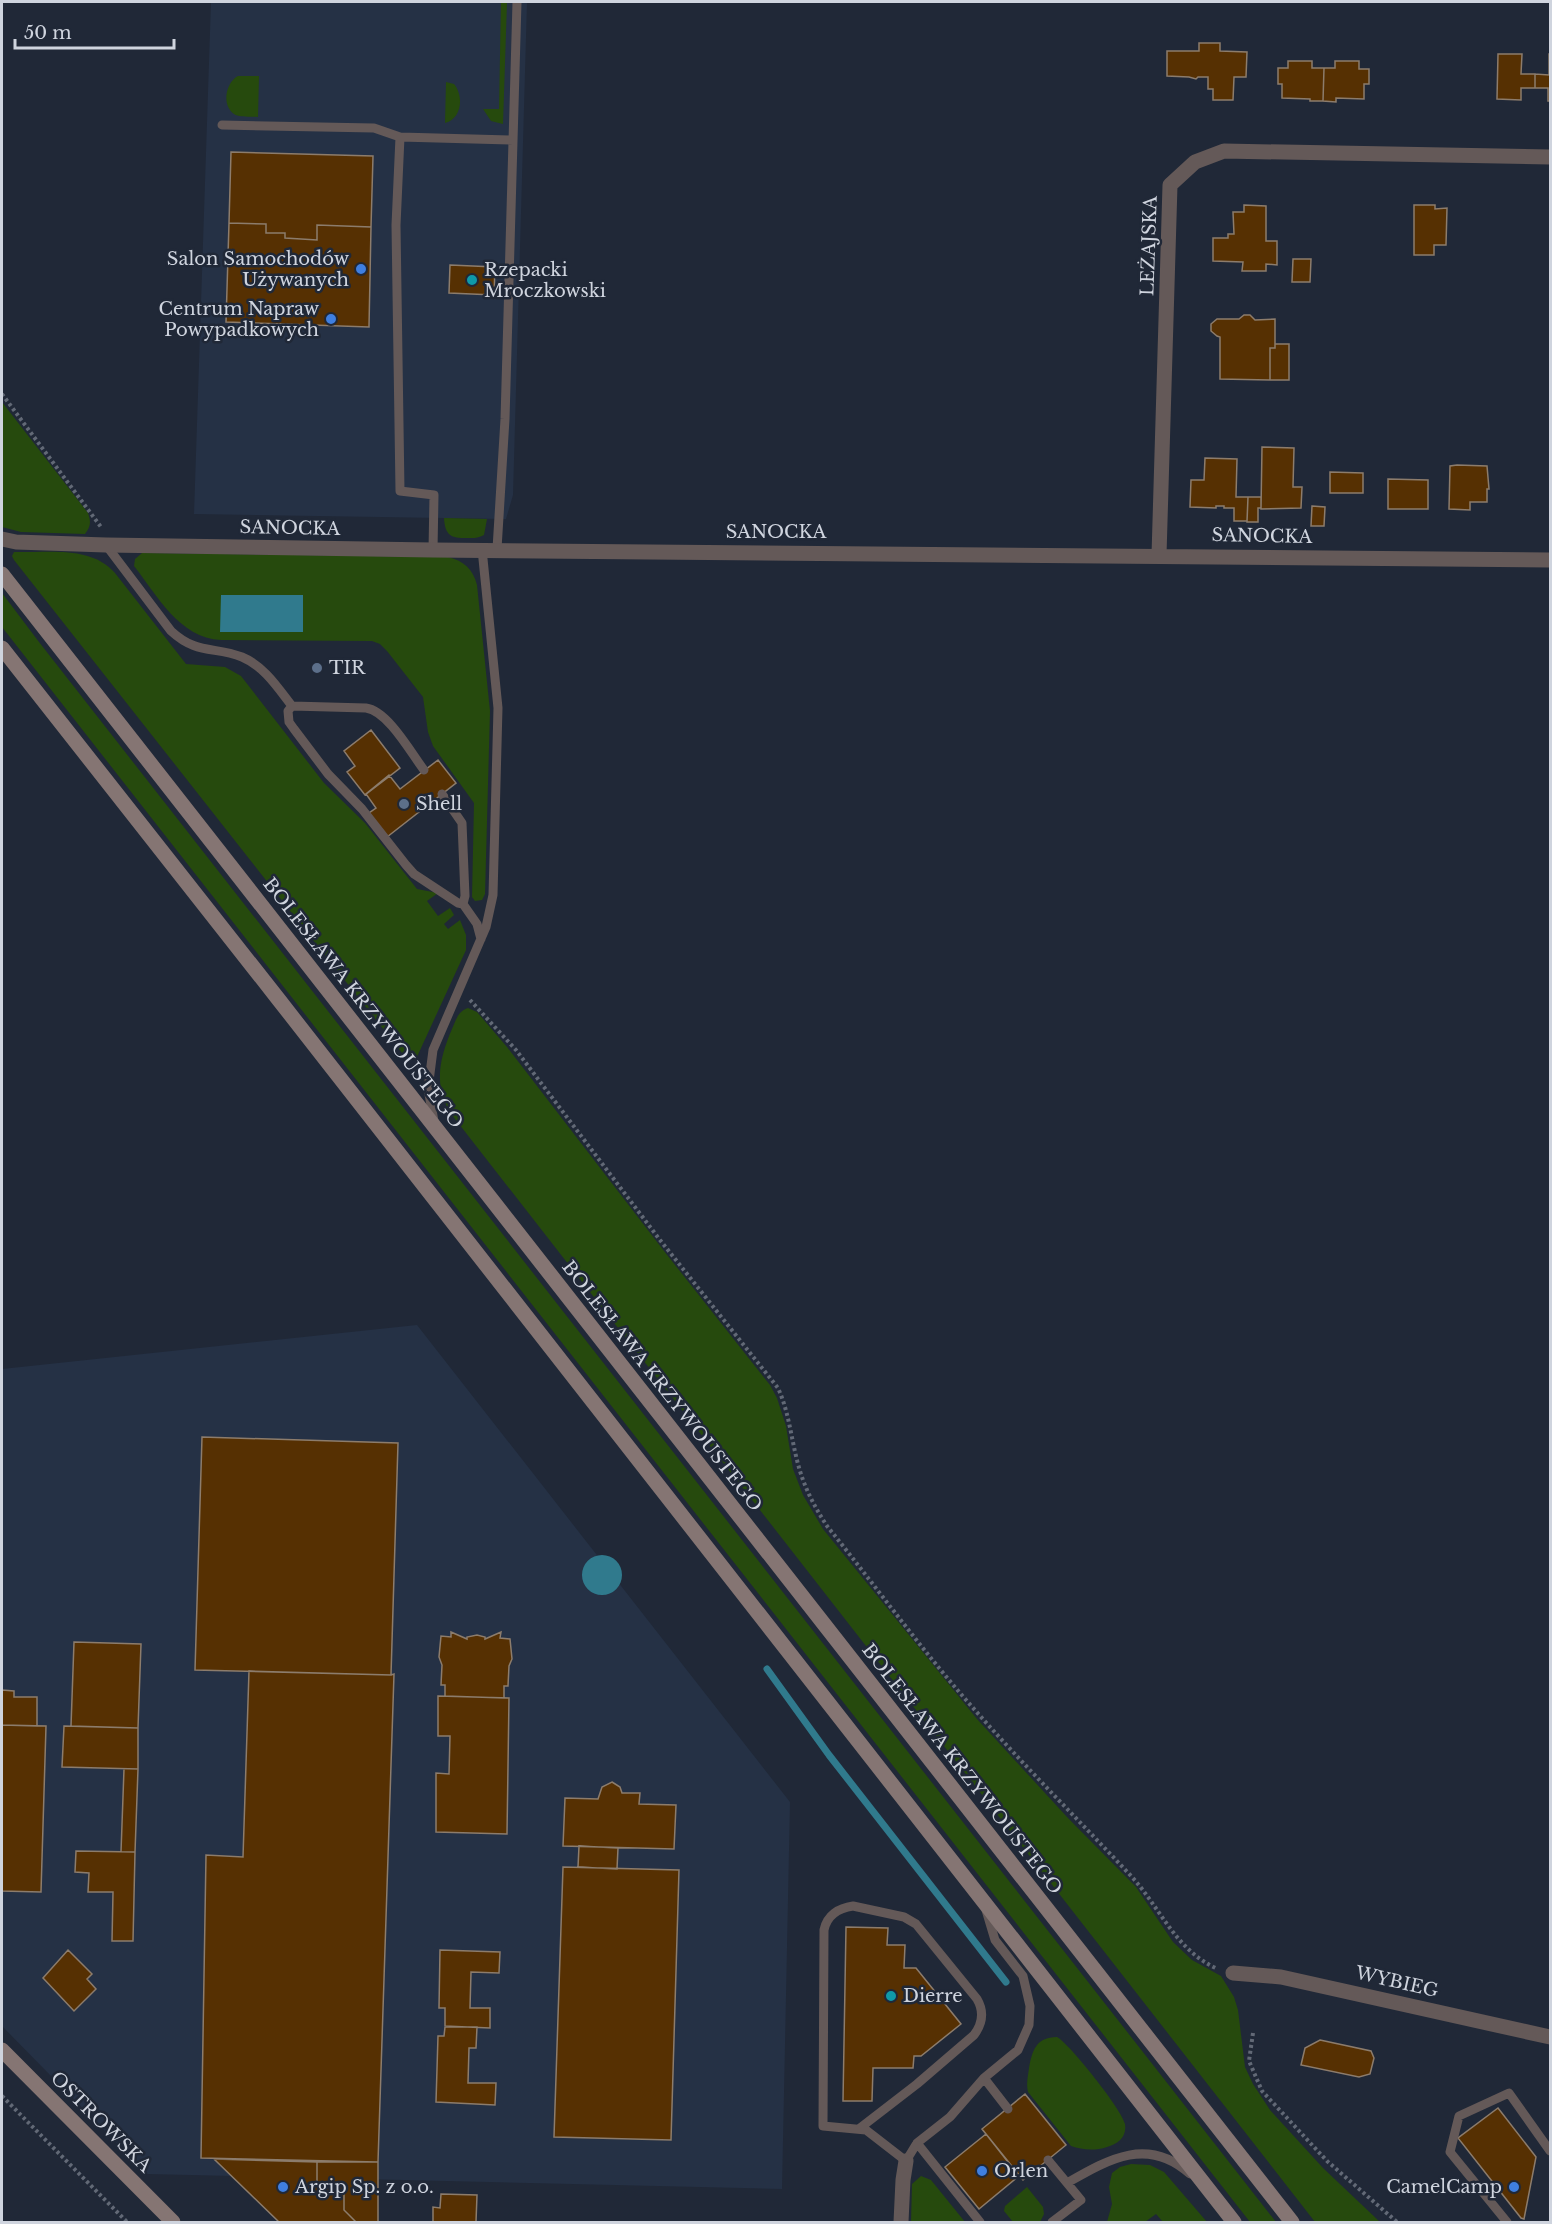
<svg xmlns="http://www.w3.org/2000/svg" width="1552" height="2224" viewBox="0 0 1552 2224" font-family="'Libre Baskerville',serif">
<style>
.built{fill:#253145}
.green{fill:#264a0d}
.water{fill:#307a8d}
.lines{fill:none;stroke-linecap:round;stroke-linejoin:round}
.stream{stroke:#307a8d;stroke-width:7}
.building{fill:#563002;stroke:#8c7c6c;stroke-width:1.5}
.path{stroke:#626976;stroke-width:4;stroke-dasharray:3 3;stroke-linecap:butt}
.lane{stroke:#645958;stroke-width:9}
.street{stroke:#645958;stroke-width:15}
.secondary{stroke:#857573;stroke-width:15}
.shop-dot{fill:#3f7fe0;stroke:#202837;stroke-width:2}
.culture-dot{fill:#0f9aa8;stroke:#202837;stroke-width:2}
.service-dot{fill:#5c6f8a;stroke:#202837;stroke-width:2}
.labels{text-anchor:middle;stroke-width:5;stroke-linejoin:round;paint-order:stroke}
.street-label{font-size:18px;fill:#cfd4de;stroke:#202837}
.poi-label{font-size:18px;fill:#cfd4de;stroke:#202837;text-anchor:start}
</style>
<rect width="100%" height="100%" fill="#202837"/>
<!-- built -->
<path class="built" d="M211,2H527L513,495L506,519L194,514Z
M417,1325L790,1802L782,2189L147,2174L2,2026V1369Z"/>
<!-- green -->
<path class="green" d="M501,2H507L503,124L491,121L483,109H499Z
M238,76H259L258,117C251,116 240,118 234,114C221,105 226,82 238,76Z
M446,82L454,84C464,96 462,119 445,123Z
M2,402L88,513C91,522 91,526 85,534L21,532L2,527Z
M444,518L487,519L484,535C477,539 472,538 464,538C449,538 445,533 444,518Z
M14,552C48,553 91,545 115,573L186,664L225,667L241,676L324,783L365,823L417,889L438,893L427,901L438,916L450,908L454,915L444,924L448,929L460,920L466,935V950L416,1059L411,1061L406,1058L14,560L12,556Z
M142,553L448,557C464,561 473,569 477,585L490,711L485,894L482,900L475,901L472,897L474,803L433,746L428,732L423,697L387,651L380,644L372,641L221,640C179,638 157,595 134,566L135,559Z
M2,593L39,642L1276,2222H1250L2,627Z
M468,1008L477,1012L507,1047L664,1251L770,1385L777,1398L786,1426L793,1469L803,1495L823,1529L977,1719L1067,1817L1136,1887L1173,1942L1192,1960L1221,1976L1234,1997L1238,2010L1245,2067L1253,2084L1270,2110L1323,2168L1380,2222H1315L452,1115C433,1087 439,1059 452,1029C456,1020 458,1011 468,1008Z
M1057,2037C1069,2043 1123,2111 1125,2124C1127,2137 1118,2144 1107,2147C1095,2151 1082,2150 1071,2146L1028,2092C1026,2084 1028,2076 1029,2068C1032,2051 1036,2037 1057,2037Z
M1131,2164L1150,2165L1164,2172L1207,2222H1163L1156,2214L1145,2222H1107L1112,2204L1109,2187L1112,2173L1120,2167Z
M921,2176L931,2180L965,2222H911L912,2184Z
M1027,2187L1043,2207L1044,2214L1040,2222H1013L1004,2211L1005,2206Z"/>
<!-- water -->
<path class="water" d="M221,595H303V632H220Z
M582 1575a20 20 0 1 1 40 0a20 20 0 1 1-40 0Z"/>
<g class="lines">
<!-- stream -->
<path class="stream" d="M767,1669L829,1755L1006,1982"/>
</g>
<!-- building -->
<path class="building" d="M1199,43H1220V51L1247,52L1246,77H1234L1233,100H1213V89H1208V77H1198L1196,79L1189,77L1167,76V51H1199Z
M1498,54H1522L1521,74H1535V88H1521V100L1497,99Z
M1549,54H1550V101H1548V88H1535V74L1549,75Z
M1288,61H1312V68H1324L1323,101H1310V99L1282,98V84H1278V68H1288Z
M1335,61H1359V69H1369V84H1364V99L1336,98V102L1323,101L1324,68H1335Z
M231,152L373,156L371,227L317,225V240L285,238V233H266V224L229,223Z
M1244,205L1266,206V241H1277V265L1266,264V271H1242L1243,262L1213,261V238H1228V234H1234L1233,212H1244Z
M1414,205H1435V209L1447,208L1446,245H1434V255H1414Z
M229,223L266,224V233H285V238L317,240V225L371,227L369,327L226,322Z
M1293,259H1311L1310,282H1292Z
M450,265L495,267L494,295L449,293Z
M1244,315H1250L1255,320L1275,319V348H1270V380L1220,379V337L1217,336L1211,331V324L1217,319H1239Z
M1275,344H1289V380H1270V348H1275Z
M1262,447L1294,448L1293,487H1302L1301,508L1261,509Z
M1205,458L1237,459L1236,497H1248L1247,521H1234V508H1224V506H1216V508L1190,507L1191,480H1204Z
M1457,465L1487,466L1489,489H1487V502H1470V510L1449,509L1450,466Z
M1330,472L1363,473V493H1330Z
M1388,479L1428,480V509H1388Z
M1248,497H1261V508H1258V522H1247Z
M1312,506L1325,507L1324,526H1311Z
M371,730L400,768L365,795L347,772L355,766L344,751Z
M438,760L456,783L387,837L369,813L376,808L366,794L389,775L400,789Z
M202,1437L398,1443L391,1675L195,1670Z
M451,1632L467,1639V1637L477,1635L485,1637V1639L501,1632L500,1638L510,1639L512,1659L509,1666L508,1686H504V1698L445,1696V1685H441L442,1665L439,1657L441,1636L451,1637Z
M74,1642L141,1644L138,1728L71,1726Z
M249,1671L391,1675L394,1674L378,2162L201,2158L206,1855L243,1857Z
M2,1690L14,1691V1697H37V1726L2,1725Z
M438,1696L509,1698L507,1834L436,1832V1773L449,1774L450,1736H438Z
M2,1725L46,1726L41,1892L2,1891Z
M64,1726L138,1728V1769L62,1767Z
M124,1769H138L135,1852H121Z
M612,1782L620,1787L622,1793H640L639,1804L676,1805L674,1849L563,1846L565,1798L598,1799L602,1787Z
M579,1846L618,1848L617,1869L578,1867Z
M76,1851L135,1852L133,1941H112L113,1892H88L89,1873L75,1872Z
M563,1867L679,1870L671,2140L554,2137Z
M846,1927L888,1928L887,1945H905L904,1968H916L961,2024L921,2056H914L913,2068H873L872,2101H843Z
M68,1950L92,1974L87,1979L96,1989L74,2011L43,1978Z
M440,1950L500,1952L499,1973L471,1972L470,2008H490V2028L445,2026V2008H439Z
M445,2027H477L476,2048H469L468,2083H496L495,2105L436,2102L438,2036H444Z
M1320,2040L1371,2051L1374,2058L1370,2074L1359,2077L1301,2065L1305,2048Z
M1025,2094L1066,2145L1023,2180L982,2129Z
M1498,2108L1536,2157L1524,2219L1521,2218L1458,2138Z
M986,2134L1019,2176L979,2209L945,2167Z
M214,2159L317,2162V2183L326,2191L344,2192V2210L356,2222H279Z
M317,2162H378V2222H356L344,2210V2192L326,2191L317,2183Z
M441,2194L477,2195L476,2222H433V2207L440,2208Z"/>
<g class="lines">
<!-- path -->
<path class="path" d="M2,394L101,527
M470,1000L516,1050L660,1240L778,1388C789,1412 791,1438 798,1464C804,1487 814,1506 827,1526C874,1584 918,1645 967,1701C1020,1762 1077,1818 1132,1877C1161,1909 1176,1951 1218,1969
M1253,2033L1249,2061L1262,2091L1327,2161L1397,2222
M2,2096L127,2222"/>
<!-- lane -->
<path class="lane" d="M222,125L374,128L400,137L513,140
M400,137L396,225L400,491L434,495L433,550
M106,545L171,631C197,655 214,646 242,657C264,666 278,688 292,706L366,708C388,711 411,753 424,770
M497,549L505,419L517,2
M292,706L288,711L289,722L294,729L328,774L362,809L406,865L414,874L458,903L463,904L477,924L481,939
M442,794L462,823L465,896L463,904
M434,1121L428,1089L433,1050L486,927L493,895L498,708L482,549
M984,2078L1008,2109
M860,2128L917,2084L974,2035C983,2023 984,2011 977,1999L916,1924L904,1917L853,1906C839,1908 827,1915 824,1930L823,2126L866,2130L906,2161L917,2143
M1048,2160L1081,2200L1052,2222
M1067,2183C1109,2159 1148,2136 1190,2174
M980,2222L917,2143L950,2117L984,2078L1018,2050L1029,2025L1030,2006L1023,1976L995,1940L986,1910
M1507,2222L1450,2152L1459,2116L1509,2093L1550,2151"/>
<!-- street -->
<path class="street" d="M2,539L16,542L106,545L433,550L1550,560
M1159,555L1170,185L1195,162L1224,151L1550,157
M1233,1973L1281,1977L1550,2037
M901,2222L903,2180L906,2161"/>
<!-- secondary -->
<path class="secondary" d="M2,574L1292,2222
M2,648L279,1000L1234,2222
M2,2050L173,2222"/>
</g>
<!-- markers -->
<g class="shop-dot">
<circle cx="361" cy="269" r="6"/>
<circle cx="331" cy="319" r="6"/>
<circle cx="982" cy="2171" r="6"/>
<circle cx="283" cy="2187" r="6"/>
<circle cx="1514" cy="2187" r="6"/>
</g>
<g class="culture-dot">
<circle cx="472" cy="280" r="6"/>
<circle cx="891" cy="1996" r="6"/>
</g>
<g class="service-dot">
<circle cx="317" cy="668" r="6"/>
<circle cx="404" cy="804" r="6"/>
</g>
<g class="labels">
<!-- street labels -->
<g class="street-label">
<text transform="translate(1149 246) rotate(-88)" y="6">LEŻAJSKA</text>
<text transform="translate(290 528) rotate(1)" y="6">SANOCKA</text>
<text x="776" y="538">SANOCKA</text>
<text transform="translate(1262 536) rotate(1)" y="6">SANOCKA</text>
<text transform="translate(363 1003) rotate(52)" y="6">BOLESŁAWA KRZYWOUSTEGO</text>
<text transform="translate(662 1386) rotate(52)" y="6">BOLESŁAWA KRZYWOUSTEGO</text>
<text transform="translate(962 1769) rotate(52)" y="6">BOLESŁAWA KRZYWOUSTEGO</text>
<text transform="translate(1397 1982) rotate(13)" y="6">WYBIEG</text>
<text transform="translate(101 2122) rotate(45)" y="6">OSTROWSKA</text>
</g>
<!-- poi labels -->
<g class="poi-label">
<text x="349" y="265" text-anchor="end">Salon Samochodów<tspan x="349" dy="21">Używanych</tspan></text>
<text x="484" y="276">Rzepacki<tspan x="484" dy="21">Mroczkowski</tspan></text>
<text x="319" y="315" text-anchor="end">Centrum Napraw<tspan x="319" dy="21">Powypadkowych</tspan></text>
<text x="329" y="674">TIR</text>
<text x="416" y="810">Shell</text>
<text x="903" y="2002">Dierre</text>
<text x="994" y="2177">Orlen</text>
<text x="295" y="2193">Argip Sp. z o.o.</text>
<text x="1502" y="2193" text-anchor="end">CamelCamp</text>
</g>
</g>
<!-- border -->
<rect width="1552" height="2224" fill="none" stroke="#cfd4de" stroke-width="6"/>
<!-- scale -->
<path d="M15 39v9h159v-9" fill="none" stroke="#cfd4de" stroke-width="3"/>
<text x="24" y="39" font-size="18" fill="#cfd4de" stroke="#202837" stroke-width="4.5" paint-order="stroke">50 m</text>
</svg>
